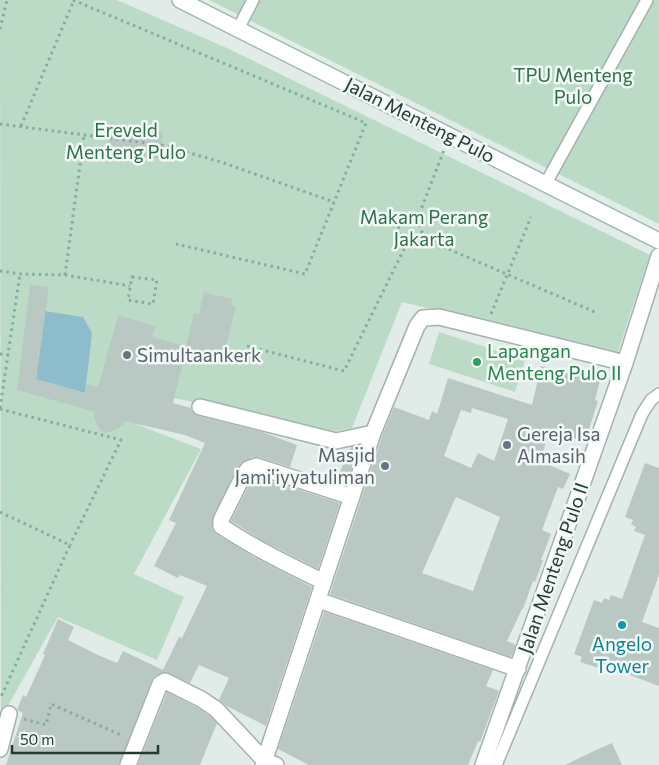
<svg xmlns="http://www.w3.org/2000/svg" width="659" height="765" viewBox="0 0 659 765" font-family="Commissioner,sans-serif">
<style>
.green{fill:#bcdbc6}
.water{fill:#8dbdcd}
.building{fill:#bac8c4;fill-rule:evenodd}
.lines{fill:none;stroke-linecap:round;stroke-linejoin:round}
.lane-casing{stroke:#a4b2ae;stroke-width:14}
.street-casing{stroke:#a4b2ae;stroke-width:18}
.secondary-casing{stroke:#a1b6b0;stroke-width:18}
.path{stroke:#84aca3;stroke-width:3;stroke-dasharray:2.5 4;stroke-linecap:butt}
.lane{stroke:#fff;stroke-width:11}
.street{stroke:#fff;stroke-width:15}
.secondary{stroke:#fff;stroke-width:15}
.worship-dot{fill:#6b7280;stroke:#f2f8f5;stroke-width:2}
.leisure-dot{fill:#2e9e5b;stroke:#f2f8f5;stroke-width:2}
.culture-dot{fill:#0f9aa8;stroke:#f2f8f5;stroke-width:2}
.labels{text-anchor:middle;stroke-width:5;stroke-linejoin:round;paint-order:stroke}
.park-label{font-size:19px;fill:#306f4d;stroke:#f2f8f5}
.street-label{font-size:19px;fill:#233a36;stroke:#f2f8f5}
.leisure-label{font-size:19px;fill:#27864d;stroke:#f2f8f5;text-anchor:start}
.worship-label{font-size:19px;fill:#5b616d;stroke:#f2f8f5;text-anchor:start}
.culture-label{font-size:19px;fill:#0d838f;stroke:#f2f8f5}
</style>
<rect width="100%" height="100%" fill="#e1ebe7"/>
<!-- green -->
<path class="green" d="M0,0H117L229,49L650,255L617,354L402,302L352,428L335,431L145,392L136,424L201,449L134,574L184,597L157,660L58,617L1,718Z
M209,0H659V224Z
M439,332L525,360L515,392L429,364Z"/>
<!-- water -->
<path class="water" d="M45,311L83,317L92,333L85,393L36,379Z"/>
<!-- building -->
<path class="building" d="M111,123L163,132L159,159L107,150Z
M30,285L49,287L36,379L85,393L87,384L98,387L118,315L156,326L152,337L186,346L194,313L199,314L204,292L232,299L231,306L236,307L224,354L219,352L217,359L186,351L173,403L191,408L193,413L198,416L262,432L297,445L290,467L258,457H253L241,463L235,472L212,520L213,530L216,534L254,557L312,587L266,726L225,705L219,700L229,678L199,665L190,683L165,672L155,676L152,680L119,765H6L23,713L17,710L23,695L26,697L45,655L43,654L58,619L74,627L68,640L98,655L117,663L123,651L163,670L179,637L182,638L207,586L180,575L178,578L154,566L176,523L169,520L205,443L185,435L124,421L123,425L111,432L105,433L100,430L94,418L95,412L17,390Z
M541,366L600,381L595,400L598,401L585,442L550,430L540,461L570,474L563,489L558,487L542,530L551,534L541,560H543L535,582L533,581L523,609H522L507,641L516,645L511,657L330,594L382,436L394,407L429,420L432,411L437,414L448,378L532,405ZM472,408L508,419L494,461L478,453L471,468L444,456L461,410L471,413ZM456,497L500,517L473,591L422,573Z
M357,446L359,447L346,485L331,480L335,470L340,472L351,447Z
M645,463L659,468V575L642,622L659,628V686L600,664L599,668L580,662L582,657L574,654L594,600L602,603L604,598L609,600L611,595L622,599L645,535L634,531L636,527L631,524L633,520L625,517Z
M256,476L340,503L318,569L263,541L231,521L251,481Z
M324,612L493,670L486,686L499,691L480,742L478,741L468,765H309L278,749Z
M167,692L196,707L210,716L217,723L200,765H138Z
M612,743L622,765H565L594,751Z"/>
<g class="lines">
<defs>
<path id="lane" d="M238,29L253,0
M546,183L647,0
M496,765L642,414L651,400L659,394"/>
<path id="street" d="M200,407L336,441L373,433
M324,582C289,565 254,548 221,526V520L243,476L248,469L256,466L352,497
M318,600L518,669
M0,749L9,714
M128,765L160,684L165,681L201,699L216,709L265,761L276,765
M263,765L373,433L417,326L423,318L439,317L625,363
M483,765L625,363L659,256"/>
<path id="secondary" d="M180,0L659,241"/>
</defs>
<!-- lane casing -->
<use href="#lane" class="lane-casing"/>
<!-- street casing -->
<use href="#street" class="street-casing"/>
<!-- secondary casing -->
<use href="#secondary" class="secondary-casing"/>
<!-- path -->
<path class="path" d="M73,0L366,123L305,274L176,244
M0,29L7,0
M0,124L162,145L221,162L334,202
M21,126L74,0
M417,220L444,150
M425,239L595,312
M0,271L20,274L65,275L130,286
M65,275L84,135
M132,277L157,280L153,304L128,300Z
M491,314L531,217
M247,346L344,371L405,247L425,239L417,220L397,228L405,247
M0,354L9,355
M0,408L20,274
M0,409L121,440L70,545
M0,512L70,545L0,699
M24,719L46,725L51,704L123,736"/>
<!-- lane -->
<use href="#lane" class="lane"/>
<!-- street -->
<use href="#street" class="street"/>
<!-- secondary -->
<use href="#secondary" class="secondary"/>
</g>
<!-- markers -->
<g class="worship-dot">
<circle cx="127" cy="355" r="5"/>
<circle cx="507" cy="445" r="5"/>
<circle cx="385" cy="466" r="5"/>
</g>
<circle class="leisure-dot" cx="477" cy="362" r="5"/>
<circle class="culture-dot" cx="622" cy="625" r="5"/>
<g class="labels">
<!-- park labels -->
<g class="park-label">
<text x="573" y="82">TPU Menteng<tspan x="573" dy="22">Pulo</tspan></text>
<text x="126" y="137">Ereveld<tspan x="126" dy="22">Menteng Pulo</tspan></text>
<text x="424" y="224">Makam Perang<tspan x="424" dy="22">Jakarta</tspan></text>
</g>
<!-- street labels -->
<g class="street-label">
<text transform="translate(420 120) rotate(27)" y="7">Jalan Menteng Pulo</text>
<text transform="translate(553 568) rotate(-71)" y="7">Jalan Menteng Pulo II</text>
</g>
<!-- leisure labels -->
<g class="leisure-label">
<text x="487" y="358">Lapangan<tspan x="487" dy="22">Menteng Pulo II</tspan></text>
</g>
<!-- worship labels -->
<g class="worship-label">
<text x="137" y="362">Simultaankerk</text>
<text x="517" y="441">Gereja Isa<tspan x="517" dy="22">Almasih</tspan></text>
<text x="375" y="462" text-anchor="end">Masjid<tspan x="375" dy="22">Jami'iyyatuliman</tspan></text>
</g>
<!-- culture labels -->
<g class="culture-label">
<text x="622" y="651">Angelo<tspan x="622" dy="22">Tower</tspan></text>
</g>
</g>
<!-- scale -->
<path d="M12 745v8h146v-8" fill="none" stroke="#233a36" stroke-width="2.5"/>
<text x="20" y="745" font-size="15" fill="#233a36" stroke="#f2f8f5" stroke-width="4" paint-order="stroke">50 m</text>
</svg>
